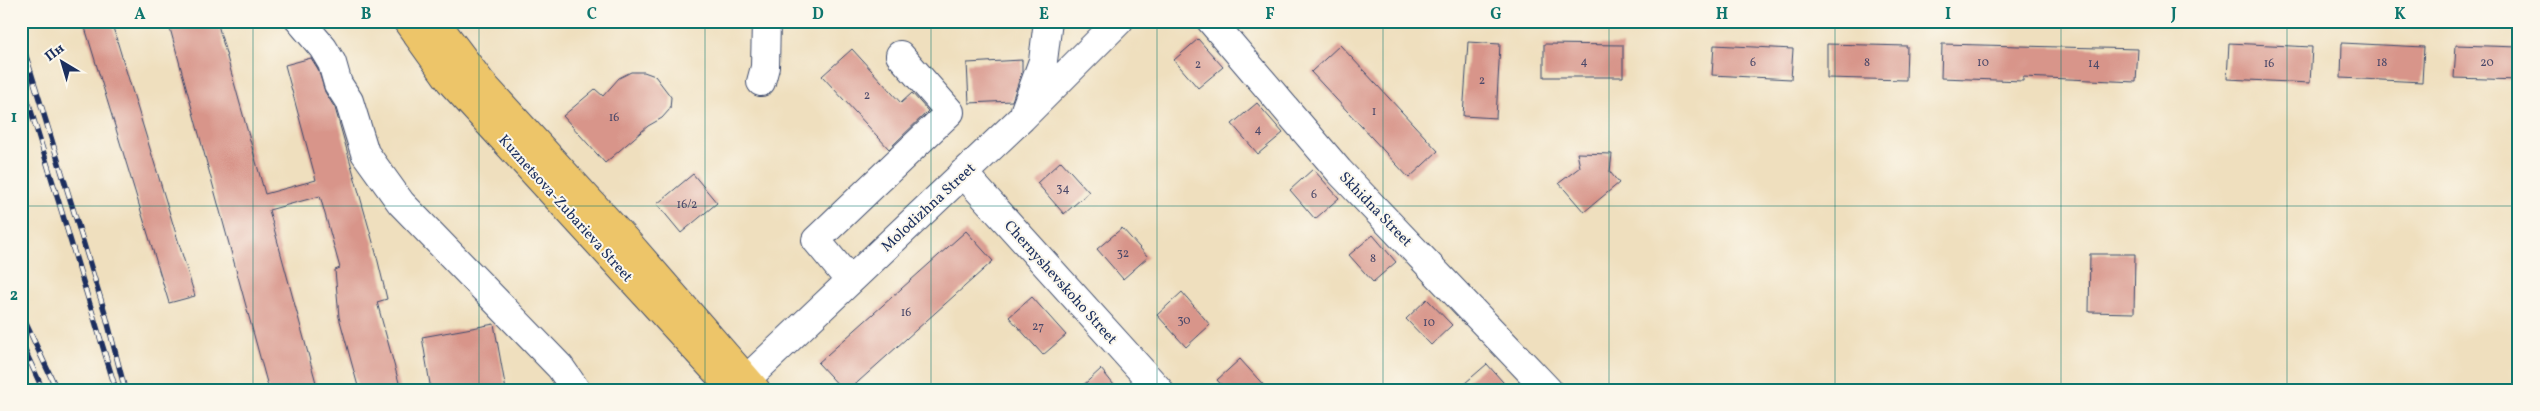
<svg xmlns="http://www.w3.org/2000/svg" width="2540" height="411" viewBox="0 0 2540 411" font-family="Vollkorn,serif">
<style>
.building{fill:#d8958a}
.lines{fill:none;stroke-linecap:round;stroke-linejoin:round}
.minor-casing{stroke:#3b496c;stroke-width:30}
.major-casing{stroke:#3b496c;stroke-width:30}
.minor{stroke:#fff;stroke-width:28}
.major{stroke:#edc569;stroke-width:28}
.rail-casing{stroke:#1b2f5e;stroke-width:5.5}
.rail{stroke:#fbf7ec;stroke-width:4;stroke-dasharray:11;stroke-linecap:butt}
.grid{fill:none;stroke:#0f766e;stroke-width:1;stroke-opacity:0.55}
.labels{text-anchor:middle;stroke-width:4;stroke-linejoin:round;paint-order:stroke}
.number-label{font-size:12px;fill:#4a4869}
.street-label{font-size:15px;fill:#1b2f5e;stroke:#fbf7ec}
.neatline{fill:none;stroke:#0f766e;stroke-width:2}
.grid-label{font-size:16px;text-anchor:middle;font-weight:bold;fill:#0f766e}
</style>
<rect width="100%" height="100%" fill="#fbf7ec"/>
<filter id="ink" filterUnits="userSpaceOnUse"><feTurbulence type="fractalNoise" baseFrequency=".02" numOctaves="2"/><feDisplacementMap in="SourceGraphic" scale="10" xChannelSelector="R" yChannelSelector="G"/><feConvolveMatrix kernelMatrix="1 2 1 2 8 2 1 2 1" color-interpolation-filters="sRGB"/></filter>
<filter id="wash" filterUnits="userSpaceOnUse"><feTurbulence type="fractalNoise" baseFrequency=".0096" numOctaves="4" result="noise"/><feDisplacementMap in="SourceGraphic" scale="20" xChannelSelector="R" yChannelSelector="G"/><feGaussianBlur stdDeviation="1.12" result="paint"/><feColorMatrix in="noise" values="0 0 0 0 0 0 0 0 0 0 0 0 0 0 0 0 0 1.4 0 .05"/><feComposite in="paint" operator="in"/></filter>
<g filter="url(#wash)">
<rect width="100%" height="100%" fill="#efdfbe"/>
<g id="blocks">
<!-- building -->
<path class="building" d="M83,21H111L195,296L169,303Z
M168,21H217L265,194L316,180L285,65L311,58L318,69L325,92L335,108L376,253L387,299L377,302L401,390H359L339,317L335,270L340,268L320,196L269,210L318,390H269Z
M1198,39L1223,67L1198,88L1174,60Z
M1468,42L1500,44L1496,118L1463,116Z
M2229,43L2312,47L2310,83L2227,79Z
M2342,43L2424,47L2422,82L2341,78Z
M1544,44L1623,45V77H1544Z
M1827,44L1907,46L1906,80L1827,78Z
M1942,44L2138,49L2136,82L2023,77V81L1941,78Z
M1340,45L1438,151L1409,178L1311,72Z
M1714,45L1793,49L1791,79L1712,75Z
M2456,45L2519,47V80L2454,78Z
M852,49L901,103L912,93L928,111L889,149L822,76Z
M1022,60V72L1012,101L969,103L967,63Z
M631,72H644L655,76L671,97L670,109L662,118L648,126L605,163L563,116L595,89L603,96L619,78Z
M1257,103L1283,133L1258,154L1232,124Z
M1577,153L1612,154L1610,172L1619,183L1584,212L1559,183L1580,167Z
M1061,161L1089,192L1064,214L1037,183Z
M1313,169L1339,198L1315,219L1290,190Z
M693,174L717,203L681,233L657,204Z
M1122,228L1148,257L1123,279L1097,249Z
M966,231L993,261L849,390H843L818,363Z
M1373,235L1396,262L1373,282L1349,255Z
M2090,254H2135L2134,313L2089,312Z
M1182,292L1210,325L1186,347L1157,315Z
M1032,297L1066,335L1043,355L1009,317Z
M1427,299L1452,325L1431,345L1406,319Z
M494,324L506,390H431L422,337Z
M1240,359L1268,390H1226L1217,380Z
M1487,364L1510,390H1457Z
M1101,369L1118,390H1078Z"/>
</g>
</g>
<g filter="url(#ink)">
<use href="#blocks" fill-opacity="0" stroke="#3b496c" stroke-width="1"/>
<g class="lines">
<defs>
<path id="minor" d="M300,21L323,48L332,63L338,84L349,101L365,153L401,203L560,367L576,390
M1211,21L1339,171L1548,390
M761,82L765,67L766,21
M1025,110L1043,61L1048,21
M963,173L1159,390
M850,281L816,240L950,112L900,55
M735,390L1022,118L1119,21"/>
<path id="major" d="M407,21L450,81L733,390
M435,21L481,82L631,246L756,390"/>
</defs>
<!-- minor casing -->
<use href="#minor" class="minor-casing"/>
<!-- major casing -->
<use href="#major" class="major-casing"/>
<!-- minor -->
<use href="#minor" class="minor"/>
<!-- major -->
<use href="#major" class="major"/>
<defs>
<path id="rail" d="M21,40L106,316L125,390
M21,78L116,390
M21,313L57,390
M21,342L43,390"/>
</defs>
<!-- rail casing -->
<use href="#rail" class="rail-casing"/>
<!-- rail -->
<use href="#rail" class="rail"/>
</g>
</g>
<!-- grid -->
<path class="grid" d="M253,21V390M479,21V390M705,21V390M931,21V390M1157,21V390M1383,21V390M1609,21V390M1835,21V390M2061,21V390M2287,21V390M21,206H2519"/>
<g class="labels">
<!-- number labels -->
<g class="number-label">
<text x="1584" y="65">4</text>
<text x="1753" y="66">6</text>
<text x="1867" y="66">8</text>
<text x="1983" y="66">10</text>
<text x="2382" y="66">18</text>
<text x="2487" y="66">20</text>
<text x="2094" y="67">14</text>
<text x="2269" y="67">16</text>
<text x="1198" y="68">2</text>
<text x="1482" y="84">2</text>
<text x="867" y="99">2</text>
<text x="1374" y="115">1</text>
<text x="614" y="121">16</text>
<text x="1258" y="133">4</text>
<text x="1063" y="192">34</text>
<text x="1314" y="198">6</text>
<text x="687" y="208">16/2</text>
<text x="1123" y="257">32</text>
<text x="1373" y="262">8</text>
<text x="906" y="316">16</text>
<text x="1184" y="324">30</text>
<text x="1429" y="326">10</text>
<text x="1038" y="330">27</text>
</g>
<!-- street labels -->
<g class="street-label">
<text transform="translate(928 207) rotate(-43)" y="5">Molodizhna Street</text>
<text transform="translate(566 208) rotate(48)" y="5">Kuznetsova-Zubarieva Street</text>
<text transform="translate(1376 209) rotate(46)" y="5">Skhidna Street</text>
<text transform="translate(1061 282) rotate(48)" y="5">Chernyshevskoho Street</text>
</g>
</g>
<!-- margin -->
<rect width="2540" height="411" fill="none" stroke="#fbf7ec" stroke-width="55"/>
<!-- north arrow -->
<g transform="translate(62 62) rotate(322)" stroke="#fbf7ec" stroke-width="4" paint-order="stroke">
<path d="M0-4L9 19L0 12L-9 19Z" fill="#1b2f5e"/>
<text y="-8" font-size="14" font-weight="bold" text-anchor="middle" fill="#1b2f5e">Пн</text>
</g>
<rect x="28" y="28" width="2484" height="356" class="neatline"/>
<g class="grid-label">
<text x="140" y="19">A</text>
<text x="366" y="19">B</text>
<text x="592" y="19">C</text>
<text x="818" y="19">D</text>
<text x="1044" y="19">E</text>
<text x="1270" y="19">F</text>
<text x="1496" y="19">G</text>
<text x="1722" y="19">H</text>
<text x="1948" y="19">I</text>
<text x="2174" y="19">J</text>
<text x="2400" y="19">K</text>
<text x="14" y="122">1</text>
<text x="14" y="300">2</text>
</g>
</svg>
